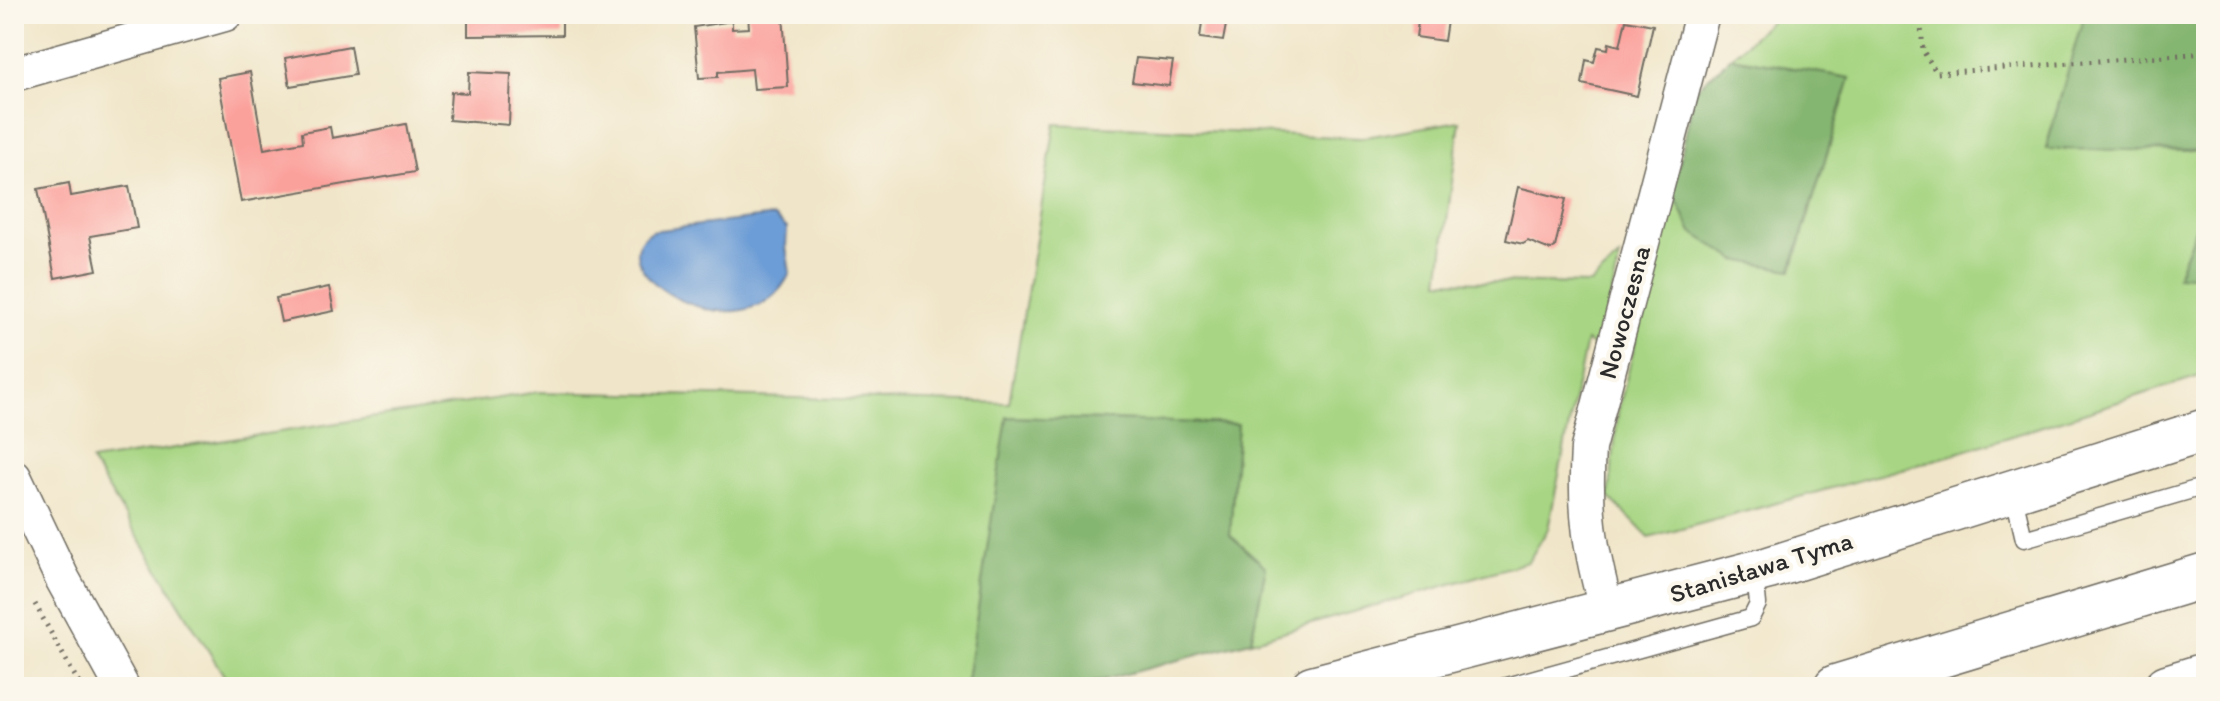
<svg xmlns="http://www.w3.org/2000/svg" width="2220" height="701" viewBox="0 0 2220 701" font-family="Itim,sans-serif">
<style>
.green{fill:#a7d583;stroke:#698057;stroke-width:2}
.forest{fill:#85b671;stroke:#58704e;stroke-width:2}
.water{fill:#6d9dd6;stroke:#4c6480;stroke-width:2}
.building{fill:#fba19c}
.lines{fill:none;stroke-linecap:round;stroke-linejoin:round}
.service-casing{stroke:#706c62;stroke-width:19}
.minor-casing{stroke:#706c62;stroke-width:37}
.tertiary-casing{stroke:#706c62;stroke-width:45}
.motorway-casing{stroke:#706c62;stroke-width:47}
.path{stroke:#706c62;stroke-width:5;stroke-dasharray:2 6;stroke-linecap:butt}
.service{stroke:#fff;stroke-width:16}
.minor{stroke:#fff;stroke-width:34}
.tertiary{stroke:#fff;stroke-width:42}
.motorway{stroke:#fff;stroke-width:44}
.labels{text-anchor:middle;stroke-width:8;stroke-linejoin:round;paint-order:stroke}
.street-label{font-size:26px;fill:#2b2b2b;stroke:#fbf7ec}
</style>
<rect width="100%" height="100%" fill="#fbf7ec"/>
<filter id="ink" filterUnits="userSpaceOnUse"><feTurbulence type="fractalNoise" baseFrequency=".0125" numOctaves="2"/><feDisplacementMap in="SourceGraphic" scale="16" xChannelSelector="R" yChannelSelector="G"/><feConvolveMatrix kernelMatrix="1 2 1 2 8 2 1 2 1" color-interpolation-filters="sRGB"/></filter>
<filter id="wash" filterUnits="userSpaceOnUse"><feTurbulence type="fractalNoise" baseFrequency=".006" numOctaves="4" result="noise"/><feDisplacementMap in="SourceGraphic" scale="32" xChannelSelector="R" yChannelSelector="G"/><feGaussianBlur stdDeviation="1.8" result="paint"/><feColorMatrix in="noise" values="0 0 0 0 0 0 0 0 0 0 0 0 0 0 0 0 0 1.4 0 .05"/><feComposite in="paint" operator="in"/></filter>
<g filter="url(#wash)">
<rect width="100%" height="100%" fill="#f0e5c8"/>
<!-- green -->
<path class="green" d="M1778,14H2084L2046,148L2206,151V201L2177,276L2206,272V374L1945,457L1649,538L1609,497L1618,412L1673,192L1792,270L1850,78L1731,57Z
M1460,121L1439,281L1590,284L1620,257L1599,351L1586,341L1548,529L1528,562L1251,641L1266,568L1230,536L1238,424L1008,417L966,687H231L91,461L538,392L1009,403L1055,124L1360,138Z"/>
<!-- forest -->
<path class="forest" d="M2084,14H2206V151L2046,149Z
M1731,57L1850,78L1791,270L1736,260L1692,232L1673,192L1695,90Z
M2206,201V272L2177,277Z
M1007,417L1238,424L1230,535L1266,567L1251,641L1077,687H966Z"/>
<!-- water -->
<path class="water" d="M766,217H774L787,228L786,247L790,273C747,364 590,269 651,231Z"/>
<g id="blocks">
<!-- building -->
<path class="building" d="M468,14H562V35L468,36Z
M748,14H783L788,87L754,89L752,69L718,72V77L699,78L694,27L732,21V29L749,28Z
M1203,14H1228L1223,41L1200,38Z
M1419,14H1448L1444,41L1416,37Z
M1626,20L1653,25L1637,96L1582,84L1586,60L1594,62L1598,47L1608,49L1609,43L1620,46Z
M350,46L355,75L290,86L285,58Z
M1136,58L1173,61L1169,86L1132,82Z
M250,72L264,149L303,142L302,132L330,127L332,138L406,124L415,172L241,202L218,78Z
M469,72L511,74L509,125L449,120L451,92L468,93Z
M69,183L71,196L129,186L137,228L90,236L97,270L55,278L38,189Z
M1518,187L1566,199L1555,247L1550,250L1528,241L1523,244L1506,240Z
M329,287L334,311L281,322L276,298Z"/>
</g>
</g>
<g filter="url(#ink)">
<use href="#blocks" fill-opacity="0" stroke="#706c62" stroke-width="2"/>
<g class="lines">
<defs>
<path id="service" d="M2013,492L2024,539L2206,486
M1503,687L1751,618L1758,604L1755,574"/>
<path id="minor" d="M14,74L225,14
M14,477L62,578L122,687
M1607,612C1590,548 1584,514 1588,448L1702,14"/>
<path id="tertiary" d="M1312,687L1769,568L2206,430"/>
<path id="motorway" d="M1836,687L2206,575
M2167,687L2206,675"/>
</defs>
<!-- service casing -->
<use href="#service" class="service-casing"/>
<!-- minor casing -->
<use href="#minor" class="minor-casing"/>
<!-- tertiary casing -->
<use href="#tertiary" class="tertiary-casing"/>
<!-- motorway casing -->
<use href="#motorway" class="motorway-casing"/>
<!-- path -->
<path class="path" d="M1920,14L1923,51L1937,73L2206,53
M35,604L81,687"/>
<!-- service -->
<use href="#service" class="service"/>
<!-- minor -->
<use href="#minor" class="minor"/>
<!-- tertiary -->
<use href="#tertiary" class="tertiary"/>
<!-- motorway -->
<use href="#motorway" class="motorway"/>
</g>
</g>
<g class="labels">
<!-- street labels -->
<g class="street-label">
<text transform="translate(1624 312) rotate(-75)" y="9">Nowoczesna</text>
<text transform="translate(1761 567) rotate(-17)" y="9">Stanisława Tyma</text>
</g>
</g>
<!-- margin -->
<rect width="2220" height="701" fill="none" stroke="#fbf7ec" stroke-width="48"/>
</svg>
